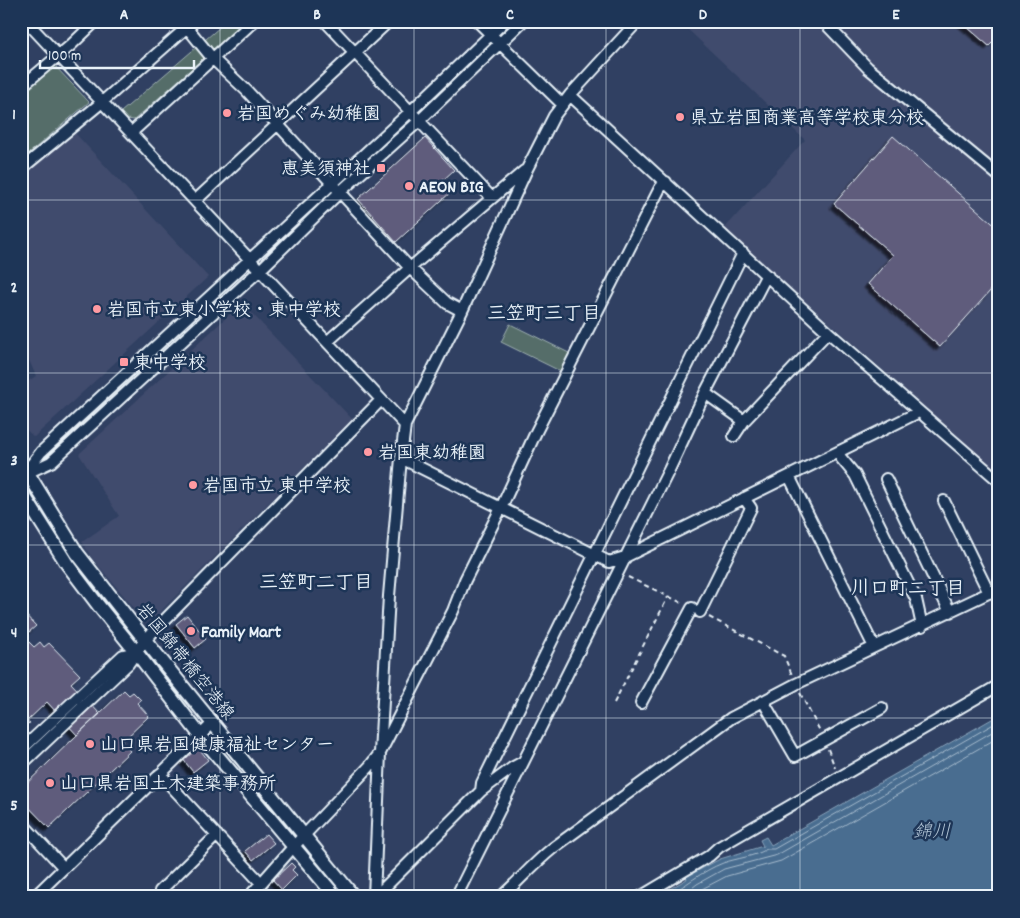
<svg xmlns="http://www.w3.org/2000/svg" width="1020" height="918" viewBox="0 0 1020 918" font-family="Dekko,'Klee One',sans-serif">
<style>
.built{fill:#414b6d}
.green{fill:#556d69;stroke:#9eafb0}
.water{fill:#486d90;stroke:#88a2ba}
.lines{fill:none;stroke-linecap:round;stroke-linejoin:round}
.shore{stroke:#a8bcce;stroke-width:1}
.building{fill:#5e5b7b;stroke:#e8f1f8;filter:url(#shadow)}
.minor-casing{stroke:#e8f1f8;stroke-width:14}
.major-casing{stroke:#e8f1f8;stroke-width:16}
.path{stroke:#e8f1f8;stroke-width:2;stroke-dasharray:5 4;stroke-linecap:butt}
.minor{stroke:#1d3557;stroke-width:10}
.major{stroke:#1d3557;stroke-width:12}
.grid{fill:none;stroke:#e8f1f8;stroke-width:1;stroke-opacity:0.55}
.poi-dot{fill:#ff9aa2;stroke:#1d3557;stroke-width:2}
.labels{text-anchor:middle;stroke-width:5;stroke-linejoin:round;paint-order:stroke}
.poi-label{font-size:18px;font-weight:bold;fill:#e8f1f8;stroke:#1d3557;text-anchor:start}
.street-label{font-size:18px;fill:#e8f1f8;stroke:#1d3557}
.neighbourhood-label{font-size:19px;font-weight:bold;fill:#e8f1f8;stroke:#1d3557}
.water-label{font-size:19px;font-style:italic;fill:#b0c3d4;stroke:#1d3557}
.neatline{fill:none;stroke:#e8f1f8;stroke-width:2}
.grid-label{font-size:16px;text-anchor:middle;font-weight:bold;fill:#e8f1f8}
</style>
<defs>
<filter id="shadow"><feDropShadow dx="-4" dy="4" stdDeviation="1" flood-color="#0009"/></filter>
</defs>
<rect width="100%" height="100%" fill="#304062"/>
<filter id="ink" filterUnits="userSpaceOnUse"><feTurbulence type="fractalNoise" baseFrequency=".02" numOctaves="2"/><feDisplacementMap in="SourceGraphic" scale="10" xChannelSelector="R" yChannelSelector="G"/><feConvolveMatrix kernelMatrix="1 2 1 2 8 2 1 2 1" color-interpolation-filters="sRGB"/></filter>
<g filter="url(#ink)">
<!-- built -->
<path class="built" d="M679,21H999V473L724,229L805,140Z
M74,132L208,277L34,437L21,425V386L36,376L21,342V179Z
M242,303L352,419L153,619H143L92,558L82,542L119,516L79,454Z"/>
<!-- green -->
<path class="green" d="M227,21H245L134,120L127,119L121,112Z
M55,66L89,102L21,160V94Z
M510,324L571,354L562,372L501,342Z
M214,732L287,824H285L213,735Z"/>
<!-- water -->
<path class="water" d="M999,715V897H656L687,879L686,877L720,859L763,846L760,840L766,837L771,845Z"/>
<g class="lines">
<!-- shore -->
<path class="shore" d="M666,897C685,886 702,871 723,863C737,858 754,857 767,849H774L999,721
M678,897L692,888L697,884L724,869L777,855L999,728
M693,897L702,889L727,876L781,861L999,737"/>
</g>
<!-- building -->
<path class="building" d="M960,21H999V36L989,46Z
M893,136L999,229V281L940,347L868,284L893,255L834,204Z
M425,138L454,170L442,181L452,191L396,242L358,199Z
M21,610L36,626L29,632L26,628L21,632Z
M187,615L206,639L195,648L176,624Z
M21,634L34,647L40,642L44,647L49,643L80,675L71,683L100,714L77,735L47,702L27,721L30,723L21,726Z
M124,690L129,695L133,692L141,700L137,703L149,716L122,742L130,751L49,828L21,799V791L26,786L25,785Z
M197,746L208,760L193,772L182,758Z
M266,834L274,843L253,860L245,851Z
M291,863L295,867L292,870L297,875L282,890L273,880Z"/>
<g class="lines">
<defs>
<path id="minor" d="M26,21L405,425
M182,21L212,58L247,91L410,268L447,303L462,311
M325,21L491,197
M477,21L562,104
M823,21L868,68L999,176
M21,87L70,46L96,21
M570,95L828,332L999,481
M132,132L254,21
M21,169L101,103L194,21
M196,200L389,21
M327,342L410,268L524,171
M705,393L744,421
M734,436L744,421L828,332
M838,452L841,458L855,475L916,599L922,626
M401,458L609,562L625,557L915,414L918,411
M27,473L51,462L261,269L340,192L419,121L523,21
M789,476L874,647
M21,478L41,452L410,112L505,21
M886,479L950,612
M944,501L989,593
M700,612L751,508L744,498
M763,701L795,756L882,708
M641,703L692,608
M21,750L123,655L136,652
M21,765L128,664L145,640L381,400
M160,774L261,883
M481,791L482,783L743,253
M21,822L64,868
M34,897L213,723
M165,897L160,891L217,835
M249,897L294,846L369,767L380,753L453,611L465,580L501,508L536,432L660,188L666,182
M374,897L380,753L389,596L401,458L405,425L462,311L527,169L554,116L570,95L638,21
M375,897L481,791L512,768L523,762
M456,897L669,470L705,393L764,280L768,276
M501,897C519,881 534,863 553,848L731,718L796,684L999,588
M640,897L709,856L719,847L999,685"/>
<path id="major" d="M21,462L77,553L145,640L354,897
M21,491L67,564L98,605L136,652L200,735L336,897"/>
</defs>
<!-- minor casing -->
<use href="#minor" class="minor-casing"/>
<!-- major casing -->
<use href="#major" class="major-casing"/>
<!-- path -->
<path class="path" d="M628,577L682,603
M709,617L784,656L792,675
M800,693L820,731
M614,703L668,597
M828,749L835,768"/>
<!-- minor -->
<use href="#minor" class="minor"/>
<!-- major -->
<use href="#major" class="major"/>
</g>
</g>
<!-- grid -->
<path class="grid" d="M220,21V897M414,21V897M606,21V897M800,21V897M21,200H999M21,373H999M21,545H999M21,718H999"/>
<!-- markers -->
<g class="poi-dot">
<circle cx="227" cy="113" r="5"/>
<circle cx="680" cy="117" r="5"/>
<rect x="376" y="163" width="10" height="10" rx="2.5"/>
<circle cx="409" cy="186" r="5"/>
<circle cx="97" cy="309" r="5"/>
<rect x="119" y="357" width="10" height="10" rx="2.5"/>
<circle cx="368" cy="452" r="5"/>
<circle cx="193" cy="485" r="5"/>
<circle cx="191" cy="631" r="5"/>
<circle cx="90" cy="744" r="5"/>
<circle cx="50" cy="783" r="5"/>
</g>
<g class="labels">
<!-- poi labels -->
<g class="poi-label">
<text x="237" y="119">岩国めぐみ幼稚園</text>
<text x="690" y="123">県立岩国商業高等学校東分校</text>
<text x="371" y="174" text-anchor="end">恵美須神社</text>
<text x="419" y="192">AEON BIG</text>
<text x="107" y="315">岩国市立東小学校・東中学校</text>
<text x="134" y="368">東中学校</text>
<text x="378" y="458">岩国東幼稚園</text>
<text x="203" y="491">岩国市立 東中学校</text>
<text x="201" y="637">Family Mart</text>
<text x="100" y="750">山口県岩国健康福祉センター</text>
<text x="60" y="789">山口県岩国土木建築事務所</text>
</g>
<!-- street labels -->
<g class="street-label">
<text transform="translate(186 661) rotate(51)" y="6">岩国錦帯橋空港線</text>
</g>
<!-- neighbourhood labels -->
<g class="neighbourhood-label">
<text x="544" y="319">三笠町三丁目</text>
<text x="316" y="588">三笠町二丁目</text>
<text x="908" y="594">川口町二丁目</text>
</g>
<!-- water labels -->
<g class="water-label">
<text x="932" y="837">錦川</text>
</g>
</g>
<!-- margin -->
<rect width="1020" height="918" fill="none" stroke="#1d3557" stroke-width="55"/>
<!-- scale -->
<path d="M40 60v8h154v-8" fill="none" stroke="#e8f1f8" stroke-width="2.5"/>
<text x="48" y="60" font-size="15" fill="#e8f1f8" stroke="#1d3557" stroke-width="4" paint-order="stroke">100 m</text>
<rect x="28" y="28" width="964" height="862" class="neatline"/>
<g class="grid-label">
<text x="124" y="19">A</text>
<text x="317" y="19">B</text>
<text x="510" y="19">C</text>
<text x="703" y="19">D</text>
<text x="896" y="19">E</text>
<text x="14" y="119">1</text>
<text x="14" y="292">2</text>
<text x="14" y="465">3</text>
<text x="14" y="637">4</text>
<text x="14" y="810">5</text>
</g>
</svg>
